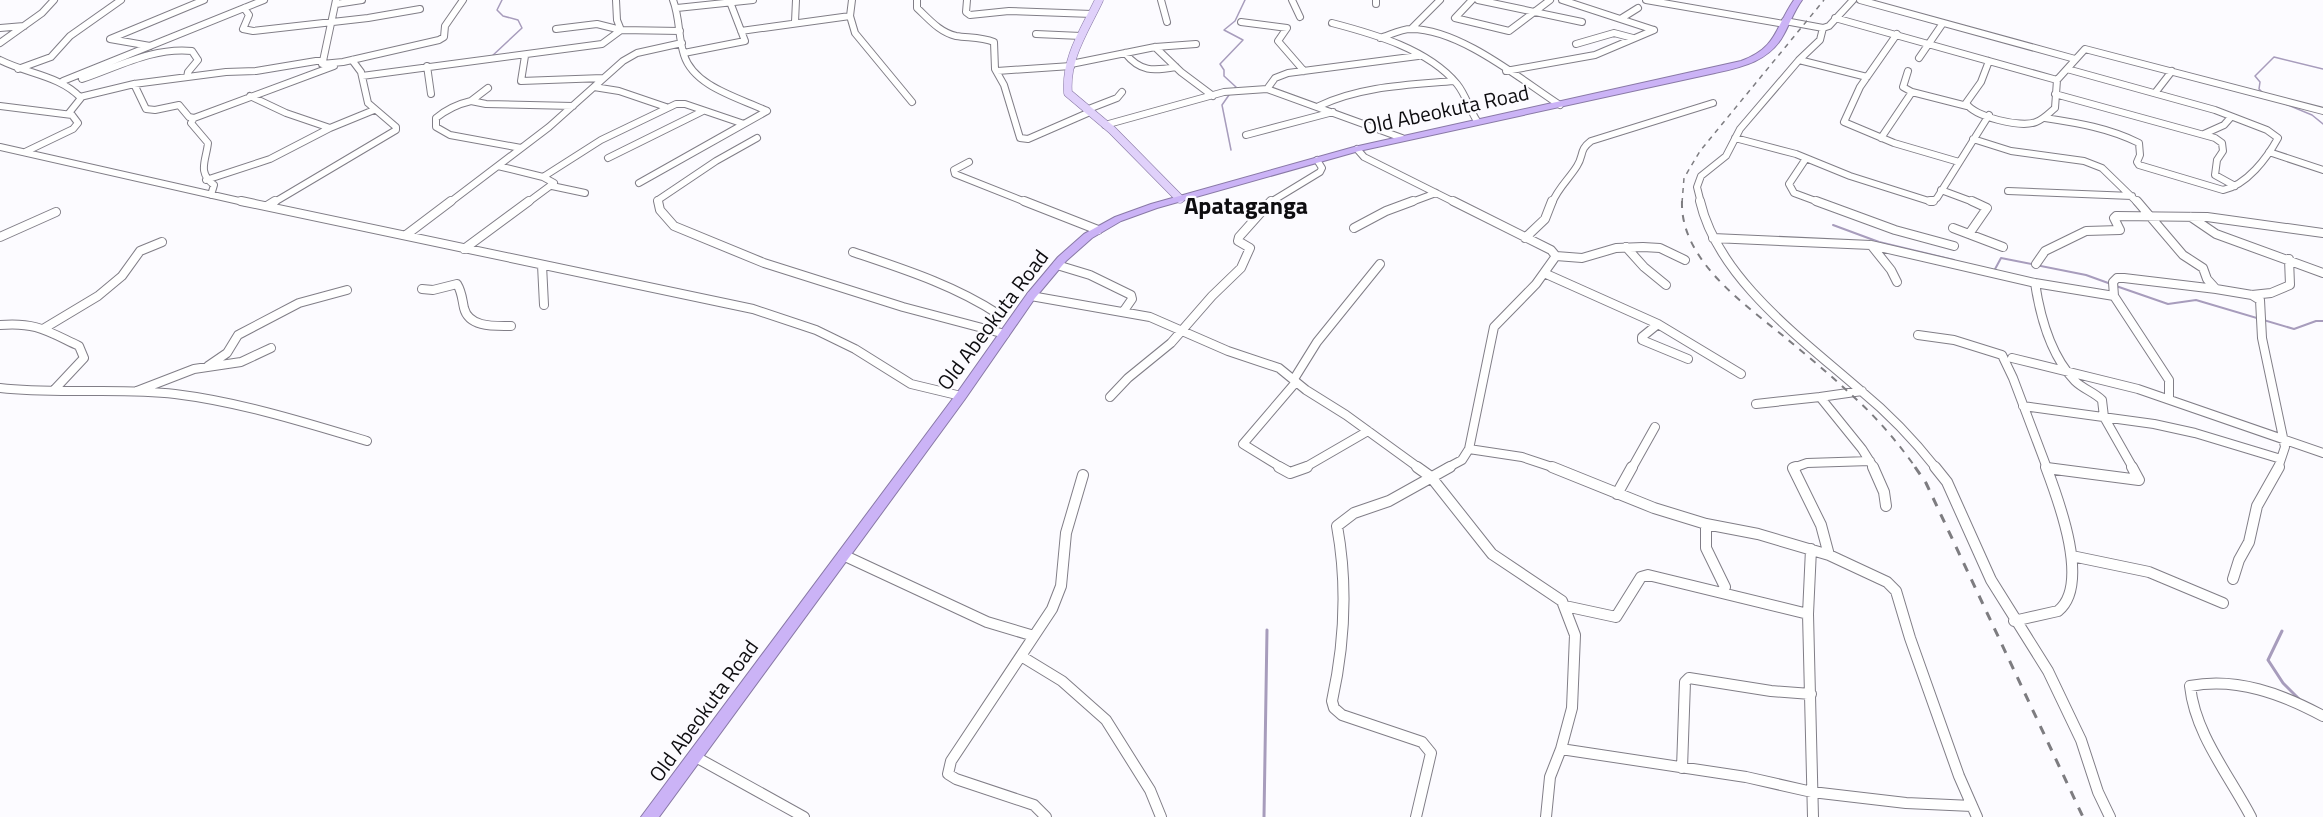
<svg xmlns="http://www.w3.org/2000/svg" width="2323" height="817" viewBox="0 0 2323 817" font-family="'Titillium Web',sans-serif">
<style>
.lines{fill:none;stroke-linecap:round;stroke-linejoin:round}
.stream-far2{stroke:#a79cbc;stroke-width:1.5}
.stream-far1{stroke:#a79cbc;stroke-width:2}
.stream{stroke:#a79cbc;stroke-width:3}
.minor-far2-casing{stroke:#817e87;stroke-width:8}
.minor-far1-casing{stroke:#817e87;stroke-width:10}
.minor-casing{stroke:#817e87;stroke-width:12}
.major-casing{stroke:#8979a6;stroke-width:9}
.highway-casing{stroke:#8979a6;stroke-width:2}
.minor-far2{stroke:#fff;stroke-width:6}
.minor-far1{stroke:#fff;stroke-width:8}
.minor{stroke:#fff;stroke-width:10}
.major{stroke:#e0d1fa;stroke-width:8}
.highway{fill:#cbb3f6;fill-rule:evenodd}
.rail-far2{stroke:#7d7c80;stroke-width:1.5;stroke-dasharray:5 5;stroke-linecap:butt}
.rail-far1{stroke:#7d7c80;stroke-width:2;stroke-dasharray:7 7;stroke-linecap:butt}
.rail{stroke:#7d7c80;stroke-width:3;stroke-dasharray:9 9;stroke-linecap:butt}
.labels{text-anchor:middle;stroke-width:4.5;stroke-linejoin:round;paint-order:stroke}
.street-label{font-size:21px;fill:#0e0d10;stroke:#fcfbff}
.quarter-label{font-size:24px;font-weight:bold;fill:#0e0d10;stroke:#fcfbff}
</style>
<rect width="100%" height="100%" fill="#fcfbff"/>
<g class="lines">
<!-- stream-far2 -->
<path class="stream-far2" d="M491,57L522,28L518,20L503,16L497,10L502,0
M1233,90L1236,87L1224,76V70L1220,64L1243,40L1224,30L1235,21L1245,0
M2264,94L2259,89L2260,82L2255,76L2274,57L2323,69
M1229,95L1222,105L1231,150
M2283,103L2312,115L2323,124"/>
<!-- stream-far1 -->
<path class="stream-far1" d="M1833,225L1879,242L1954,260
M1994,271L2001,258L2086,275L2111,284
M2116,286L2168,304L2196,300L2294,329L2316,321H2323"/>
<!-- stream -->
<path class="stream" d="M2282,631L2268,660L2283,683L2300,700
M1264,817L1267,630"/>
<defs>
<path id="minor-far2" d="M616,0L617,20L621,30
M673,0C680,18 678,37 684,55C694,87 740,98 767,111
M852,0L850,16L855,33L912,102
M917,0V8C929,19 939,32 956,36C969,38 981,37 994,42L995,69L1004,85L1020,138L1028,139L1090,112
M967,0L966,12L970,15L1009,11L1092,14
M1161,0L1167,22
M1292,0L1300,17
M1376,0V4
M1472,0L1455,18L1509,31L1550,0
M1478,0L1582,22
M1562,0L1654,30
M1646,0L1784,24
M1860,0L2075,59
M336,4L362,0
M244,8L249,15L243,29L253,31L368,18L420,9
M677,8L753,0
M1622,18L1638,8
M1835,18L2057,80
M1785,21L1823,28L1829,26L1853,0
M795,22L796,0
M1241,22L1287,28L1278,41L1304,71
M1332,23C1374,34 1428,49 1457,84C1466,95 1469,109 1477,121
M0,28L24,26
M556,29L597,24L621,30L680,31
M1411,29L1440,0
M741,31L850,16
M1036,34L1081,36
M1897,34L1860,87L1844,122L1894,143L1959,162
M1380,38C1390,35 1401,29 1411,29C1460,29 1520,79 1560,105
M0,43L42,13L54,0
M1576,44L1614,33L1633,38
M150,46L110,39L204,0
M1155,47L1181,72L1213,96
M684,53L745,41L730,2
M1125,53C1140,72 1153,71 1176,67
M525,56L521,81L603,78
M1919,58L1943,23
M0,60C27,74 59,75 81,98L69,113L72,115
M1799,60L1867,77
M323,61L336,0
M1989,61L1981,82L1966,103C1974,117 2021,128 2036,122C2044,119 2049,113 2055,108L2057,80L2085,49L2323,111
M1071,64L1155,47L1196,44
M427,66L431,94
M18,69L51,57L70,36L121,0
M997,71L1071,66
M1506,71L1595,55L1654,30
M1908,71L1903,87L1912,92L1967,106
M362,76L602,44L621,30
M82,79C118,67 153,47 192,51L198,60L188,72L187,77
M63,81L264,0
M134,84L146,109L155,110L179,105L189,117L194,118
M594,87L619,91L666,107
M488,88L471,101L486,104L573,106
M1267,89L1275,78L1288,73L1418,56
M2155,93L2172,71
M2055,94L2215,138L2222,143L2223,151L2217,160L2215,175L2235,186
M250,96L286,113L330,128
M80,97L134,84L226,72L256,71L316,61H323L322,64L343,62L439,40L444,37L445,26L463,0
M471,101C458,104 447,109 436,118V127L450,135L521,148
M0,106L72,115L78,123L73,129L25,152
M1319,106C1361,86 1408,85 1454,81
M1086,110L1117,98L1122,92
M2045,118C2078,123 2109,128 2139,143L2140,155L2137,162L2139,165L2223,190C2247,185 2267,158 2278,138L2267,130L2215,110L2067,69
M1105,125L1224,92L1267,89L1402,138
M2204,134L2224,125L2231,117
M1246,135L1333,112
M1735,138L1796,154L1850,176L1932,202L1937,198L1989,115
M1881,138L1912,92
M1973,139L2011,151L2084,161L2102,168L2138,203
M0,147L248,203
M1357,149L1364,157L1456,203
M2269,152L2323,170
M608,158L703,111
M1805,160L1789,184L1794,193L1821,203
M969,162L954,170L955,174L1028,203
M498,166L543,177L554,183L527,203
M543,177L601,140L676,104H685L744,124
M206,180L270,159L330,128L374,110
M639,183L767,111
M552,186L585,193
M1941,190L1976,203
M2008,191L2132,196
M211,195L214,185C197,172 206,161 208,143L191,123L194,118L334,66
M273,203L396,130V127L368,103L361,72L352,60
M449,203L549,127L623,61L637,53L682,43
M659,203L658,200L716,161L757,138
M1269,203L1320,172L1322,168L1317,160
M1409,203L1436,193
M1552,203C1558,188 1569,179 1577,166C1584,155 1579,150 1591,141L1713,103
M1701,203L1697,187L1701,176L1726,156L1740,129L1799,60L1820,40L1823,28"/>
<path id="minor-far1" d="M241,201L753,309L816,330L855,349L911,384L961,396
M658,201L660,210L674,226L764,263L903,307L1005,334
M1024,201L1098,230
M1700,201C1718,279 1803,340 1860,390C1888,413 1914,440 1936,468
M1816,201L1895,230L1954,246
M1930,201H1933
M2137,201L2183,255L2203,268L2207,279L2216,289L2252,295L2271,293L2290,285L2289,259
M267,206L275,201
M2191,217L2216,234L2323,273
M1354,228L1386,211L1413,201
M1953,228L2003,247
M1969,234L1987,208L1972,201
M406,235L451,201
M0,237L56,212
M1525,238L1545,219L1552,201
M1713,238L1871,245L2035,283L2114,296
M1871,245L1891,270L1897,282
M1626,247L1644,267L1666,285
M464,249L529,201
M853,252C903,269 954,285 998,314L987,330
M1556,256L1582,258L1616,248L1643,247L1660,248L1685,260
M2036,264L2045,251L2086,231L2120,230L2114,218L2116,216L2207,217L2323,233
M542,265L544,305
M1057,265L1090,275L1131,295L1132,299L1123,312
M1544,273L1658,324L1741,374
M2035,283C2040,316 2051,356 2075,381C2083,389 2094,392 2102,400L2104,417L2133,468
M422,289L433,290L457,284C462,292 462,299 464,308C469,328 495,326 511,326
M2252,295L2260,300L2262,338L2285,447L2278,468
M1031,296L1150,317L1228,351L1279,368L1306,390L1346,415L1419,468
M1658,324L1642,337V340L1688,359
M0,325C36,322 47,331 79,346L84,358L54,390
M43,329L98,296L122,276L140,251L162,242
M1918,335L1954,340L2002,355L2013,378L2047,468
M2012,358L2138,389L2323,453
M208,366L227,353L238,335L299,303L347,290
M1294,379L1317,342L1380,264
M0,388C58,395 117,387 175,394C240,402 304,422 367,441
M137,391L194,369L241,362L271,348
M1110,397L1128,378L1171,343L1212,296L1241,268L1250,248L1238,241L1239,237L1271,201
M1820,397L1862,391
M2169,398V380L2114,296L2113,282L2117,278H2124L2216,289
M1756,404L1820,397L1862,449L1874,468
M2023,406L2154,424L2195,433L2281,459
M1469,449L1522,457L1555,468
M1282,468L1243,444L1296,382
M1304,468L1368,431
M1447,468L1462,460L1469,449L1494,327L1536,284L1556,256L1551,250L1453,201
M1632,468L1655,427
M1793,468L1807,463L1870,461
M2047,468H2049"/>
<path id="minor" d="M1279,467L1290,473L1307,467
M1417,467L1431,477L1492,554L1562,601L1575,635L1572,708L1561,749L1550,777L1546,817
M1552,467L1654,508L1706,524L1758,534L1829,555L1887,582L1896,591L1910,638L1959,776L1977,817
M1796,467L1793,468L1821,525L1829,555
M1873,467L1884,492L1886,506
M1935,467L1947,482L1991,580L2048,671L2081,740L2098,792L2110,817
M2047,468L2139,480L2132,467
M1617,494L1632,467
M1706,524V548L1725,587
M1811,549L1808,614L1813,817
M843,555L987,622L1034,636
M2072,556L2149,572L2223,603
M2233,579L2239,560L2249,542L2257,506L2279,467
M1565,606L1616,617L1641,577L1648,575L1808,614
M2014,621L2058,611C2091,585 2058,499 2046,467
M1021,656L1062,681L1106,720L1150,790L1161,817
M1561,749L1746,777L1812,792L1906,803L1972,806
M694,756L804,817
M1682,768L1685,682L1689,678L1771,691L1811,694
M1046,817L1034,805L956,779L948,774L951,761L1052,609L1061,586L1066,533L1083,475
M1416,817L1431,753L1422,742L1342,715L1334,708L1332,701C1345,642 1348,586 1337,526L1354,513L1389,501L1450,467
M2251,817C2229,775 2195,734 2190,686C2237,677 2282,694 2323,716"/>
<path id="major" d="M1099,0C1085,30 1065,58 1068,93L1112,130L1180,199"/>
<path id="highway" d="M1794,0H1802C1794,11 1790,23 1784,34C1770,61 1742,67 1715,73L1359,151L1157,208L1121,221L1092,238L1066,261L1035,298L965,399L659,817H641L957,393L1027,294L1058,257L1084,234L1115,217L1151,204L1354,147L1741,61C1778,47 1774,29 1794,0Z"/>
</defs>
<!-- minor-far2 casing -->
<use href="#minor-far2" class="minor-far2-casing"/>
<!-- minor-far1 casing -->
<use href="#minor-far1" class="minor-far1-casing"/>
<!-- minor casing -->
<use href="#minor" class="minor-casing"/>
<!-- major casing -->
<use href="#major" class="major-casing"/>
<!-- highway casing -->
<use href="#highway" class="highway-casing"/>
<!-- minor-far2 -->
<use href="#minor-far2" class="minor-far2"/>
<!-- minor-far1 -->
<use href="#minor-far1" class="minor-far1"/>
<!-- minor -->
<use href="#minor" class="minor"/>
<!-- major -->
<use href="#major" class="major"/>
<!-- highway -->
<use href="#highway" class="highway"/>
<!-- rail-far2 -->
<path class="rail-far2" d="M1682,203L1684,178L1700,151L1824,0"/>
<!-- rail-far1 -->
<path class="rail-far1" d="M1682,201C1680,261 1746,305 1787,339C1810,358 1834,378 1856,399C1879,420 1898,443 1916,468"/>
<!-- rail -->
<path class="rail" d="M1915,467L1926,483L2083,817"/>
</g>
<g class="labels">
<!-- street labels -->
<g class="street-label">
<text transform="translate(1446 110) rotate(-12)" y="7">Old Abeokuta Road</text>
<text transform="translate(993 320) rotate(-53)" y="7">Old Abeokuta Road</text>
<text transform="translate(704 711) rotate(-54)" y="7">Old Abeokuta Road</text>
</g>
<!-- quarter labels -->
<g class="quarter-label">
<text x="1246" y="214">Apataganga</text>
</g>
</g>
</svg>
